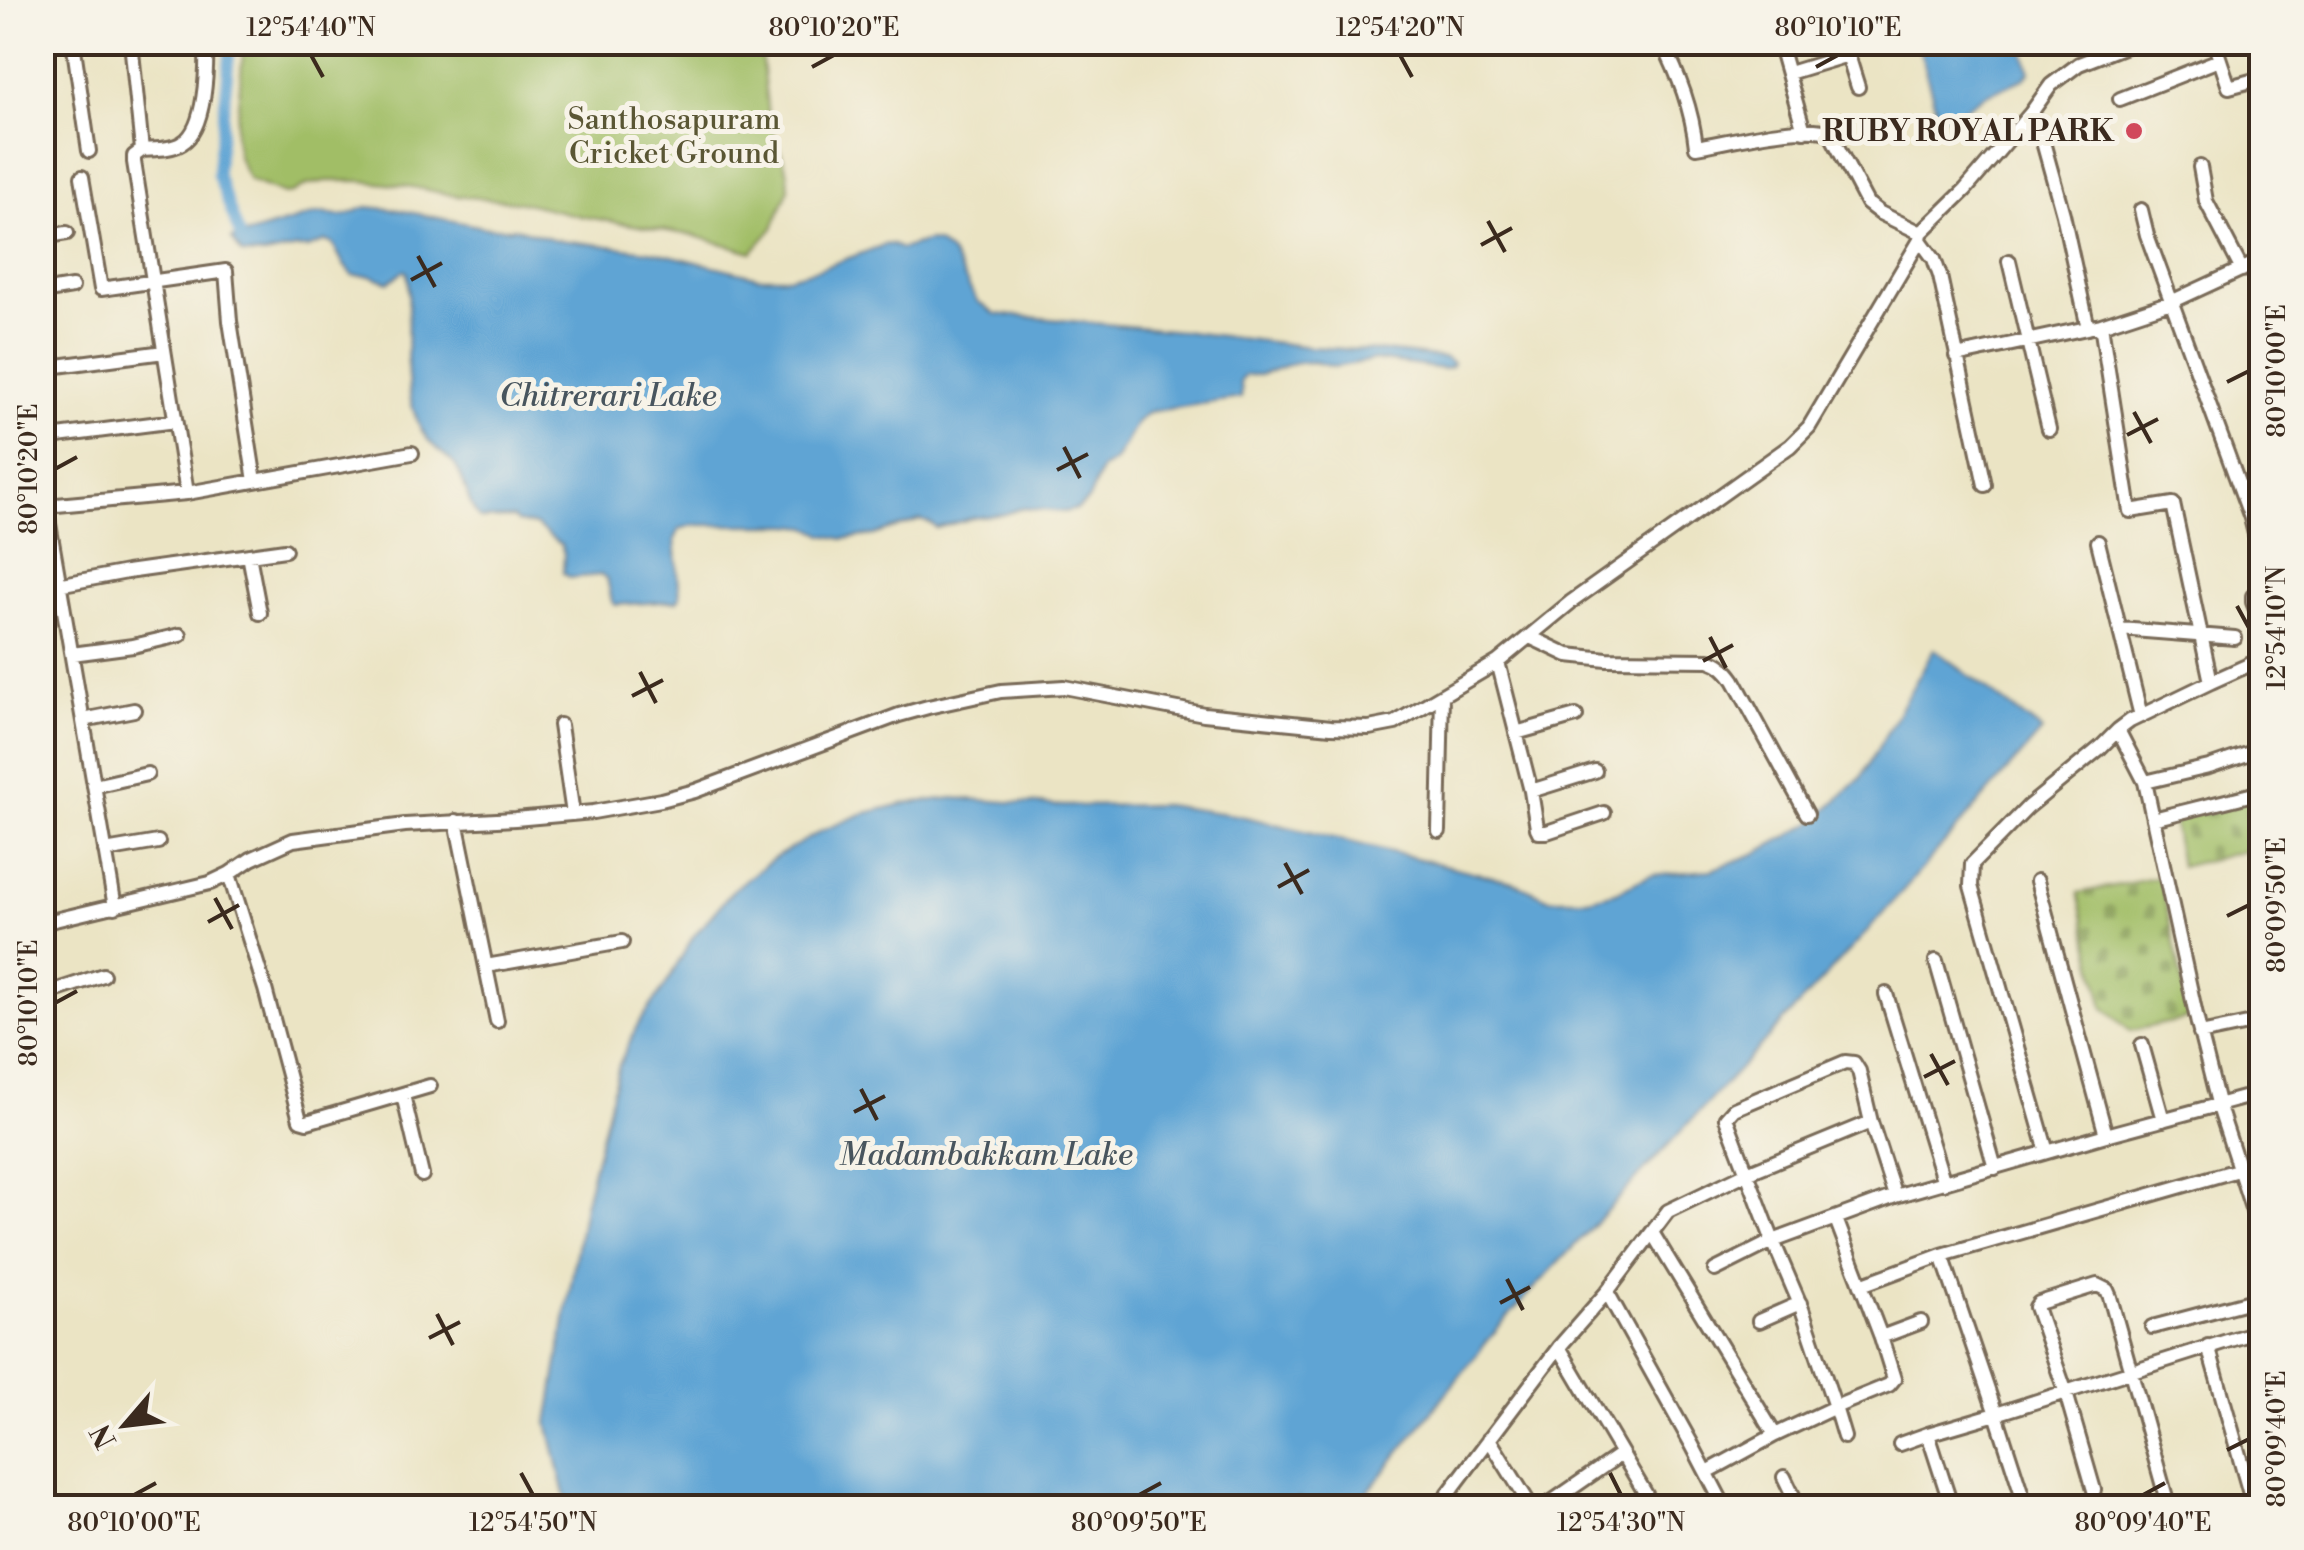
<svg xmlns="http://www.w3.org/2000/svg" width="2304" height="1550" viewBox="0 0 2304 1550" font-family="'Libre Bodoni',serif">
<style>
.cemetery{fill:url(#cemetery-stones);stroke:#6e7442;stroke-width:2.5}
.green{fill:#a1be66;stroke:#6e7442;stroke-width:2.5}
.water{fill:#5fa4d4;stroke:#4d6779;stroke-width:2.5}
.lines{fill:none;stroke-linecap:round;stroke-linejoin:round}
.canal{stroke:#5fa4d4;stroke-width:11}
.minor-casing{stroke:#796b58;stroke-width:18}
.minor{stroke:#fff;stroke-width:12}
.ticks{fill:none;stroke:#3b2a1e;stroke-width:4}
.poi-dot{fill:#d1495b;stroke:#f7f3e8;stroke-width:4}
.labels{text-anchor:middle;stroke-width:10;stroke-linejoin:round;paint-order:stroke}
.park-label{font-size:30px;fill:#5a5634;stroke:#f7f3e8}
.poi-label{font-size:30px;font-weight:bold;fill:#3b2a1e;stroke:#f7f3e8;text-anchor:end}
.water-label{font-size:32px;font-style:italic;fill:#48555e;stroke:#f7f3e8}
.neatline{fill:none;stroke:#3b2a1e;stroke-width:4}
.ticks-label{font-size:25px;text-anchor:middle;fill:#3b2a1e}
</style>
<defs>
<pattern id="cemetery-stones" width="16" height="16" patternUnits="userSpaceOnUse" patternTransform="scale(2.5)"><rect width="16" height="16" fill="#a1be66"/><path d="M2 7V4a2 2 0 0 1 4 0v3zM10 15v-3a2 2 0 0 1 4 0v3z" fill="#849b53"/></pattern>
</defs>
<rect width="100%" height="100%" fill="#f7f3e8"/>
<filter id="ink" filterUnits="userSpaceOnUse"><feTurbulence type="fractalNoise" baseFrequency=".01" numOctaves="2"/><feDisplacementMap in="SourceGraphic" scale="20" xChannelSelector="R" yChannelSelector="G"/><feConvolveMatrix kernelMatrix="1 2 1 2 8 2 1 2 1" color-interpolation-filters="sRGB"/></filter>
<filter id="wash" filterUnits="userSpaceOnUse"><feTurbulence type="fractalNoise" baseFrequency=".0048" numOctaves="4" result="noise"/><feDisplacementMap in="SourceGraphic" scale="40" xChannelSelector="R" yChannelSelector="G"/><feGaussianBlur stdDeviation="2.25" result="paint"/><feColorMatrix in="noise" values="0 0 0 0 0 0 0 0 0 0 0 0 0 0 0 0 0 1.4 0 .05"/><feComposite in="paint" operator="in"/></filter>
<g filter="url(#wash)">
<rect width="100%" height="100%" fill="#ebe4c4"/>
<!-- cemetery -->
<path class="cemetery" d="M2261,793V847L2180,867L2173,820Z
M2160,877L2190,1018L2130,1031L2104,1008L2078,893Z"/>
<!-- green -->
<path class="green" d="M244,42L760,43L768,116L788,173L789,188L773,228L752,252L691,235L580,216L521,202L457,196L413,187L362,181H326L307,185L292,193L284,194L249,180L238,157L235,137Z"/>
<!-- water -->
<path class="water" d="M1918,43H2022L2030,72L2024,79L1984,95L1957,113L1944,116L1940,115L1935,106Z
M367,207L399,210L488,228H516L553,239L656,252L759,277H787L819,269L884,245L891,244L901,249L928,241L937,243L951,254L977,301L995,314L1181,331L1311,347L1392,352L1445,358L1453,363L1451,367L1444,369L1374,360L1334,367L1314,362L1293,363L1260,375H1245L1240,381L1242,391L1241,398L1148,412L1137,422L1115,461L1102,468L1089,499L1078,509L1064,512L1022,508L1005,514L973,518L936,528L930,523L920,520L874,535L843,539L824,535L808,527L790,525H693L680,529L675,539L680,597L677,601L615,605L612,602L607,578L601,575L569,578L563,573L564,555L561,545L535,525L517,522L513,518L480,519C466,505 467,480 454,464C445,454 434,449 426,437C403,403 407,355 408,317C408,302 410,285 407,271H403L389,282L371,276L352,275L344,265L333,244L326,241L308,248H297L265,255L242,254L232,239L316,214C326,212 329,215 338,216C348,217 358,209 367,207Z
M1934,649L2042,731L1865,934L1501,1324L1356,1507H1308L1299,1498L1289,1508L568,1507L548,1423L584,1205L619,1065L637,1026L665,986L693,937L734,889L776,857L821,831L862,814L907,803L953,798L1064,806L1164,805L1241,816L1330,837L1513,882L1550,899H1588L1616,892L1651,875L1711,870L1757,853L1812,823L1861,778Z"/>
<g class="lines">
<!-- canal -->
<path class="canal" d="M231,42L217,174L240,236"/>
</g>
</g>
<g filter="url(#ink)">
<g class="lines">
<defs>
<path id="minor" d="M73,42L89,151
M131,42L142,150L134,156V162L187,493L412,453
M1662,42C1679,76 1692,109 1696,147C1727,142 1804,122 1830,133L1867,203L1880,213L1921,233
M1779,42L1804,131
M1844,42L1858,87
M2214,42L2229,87L2262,78
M1789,73L1848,55
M2120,99L2219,60
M2031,113L2038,124L2063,214L2088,328
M142,150C155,149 171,150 182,143C206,129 207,68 206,42
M2200,167L2206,201L2242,270
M82,177L101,289L226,271L230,321L255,481
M2141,210L2147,235L2251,518L2261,558
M42,237L67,233
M1920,240L1934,259L1940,276L1985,485
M2009,261L2049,429
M2251,266L2262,291
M42,292L72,287
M2101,325L2130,511L2173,504L2211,682L2130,721L2118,730
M1956,356L2101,325L2171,302L2262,260
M42,368L164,352
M42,438L175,421
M42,483L115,907
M46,506L187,493
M2098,542L2141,716
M249,555L260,613
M42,588L127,572L285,550
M2262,589L2253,596V602L2262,625
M2120,629L2235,638
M1530,637L1568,655L1607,659L1709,660C1721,664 1727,670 1734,680L1807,814
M72,654L133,646L180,635
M1498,662L1531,791L1537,828L1539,832H1547L1604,813
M2211,682L2262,659
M83,720L134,710
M560,725L573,814
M1516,733L1576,716
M2145,782L2198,1024L2219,1107L2262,1239
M94,786L147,774
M1531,791L1595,771
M2153,819L2262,792
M456,821L497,1021
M1439,831L1442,695
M105,851L158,842
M229,874L265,989L300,1120L307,1122L430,1086
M2037,881L2106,1135
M42,923L210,883L229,874L251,859L293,840L405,825L515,819L593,812L661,800L695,791L899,715L928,707L1001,691L1064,687L1204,714L1331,727L1369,728L1395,723L1498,662L1571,602L1790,446L1809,427L1920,240L1921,233L1965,190L2031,113L2051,85L2079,64L2136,42
M1936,961L1995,1168
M486,966L622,942
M1886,994L1944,1183
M42,995L103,975
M2200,1034L2262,1021
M2142,1045L2163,1120
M403,1095L422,1175
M2047,1152L1971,886L1972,864L2028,807L2101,747L2118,730L2145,782L2209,767L2262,749
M1836,1219L1881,1337L1894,1379L1889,1385L1835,1407L1844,1437
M1653,1234L1775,1435L1835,1407L1802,1309L1773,1241L1726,1118L1734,1109L1845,1062L1854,1063L1859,1071L1871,1122
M1715,1270L1773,1241L1895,1196L2106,1135L2262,1093
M1861,1285L1942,1255
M1607,1292L1691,1443L1725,1508
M1759,1321L1800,1303
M2152,1327L2262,1298
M1881,1337L1921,1322
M2208,1346L2254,1508
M1559,1347L1654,1508
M1489,1439L1532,1508
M1900,1444L1928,1434
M1707,1472L1775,1435
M1784,1477L1799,1508
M2094,1490L2066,1393L2036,1307L2039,1303L2097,1285L2107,1290L2110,1297L2169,1508
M2026,1507L1996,1414L2262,1330
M1450,1508L1445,1498L1559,1347L1607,1292L1668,1211L1747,1173L1871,1122L1895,1196
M1543,1508L1621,1454
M1952,1508L1928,1434L1996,1414L1942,1255L2262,1163"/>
</defs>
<!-- minor casing -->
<use href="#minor" class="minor-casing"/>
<!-- minor -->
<use href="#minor" class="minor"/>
</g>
</g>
<!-- ticks -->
<path class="ticks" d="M311,55L323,77M1400,55L1412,77M812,67L834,55M1816,67L1838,55M1488,221L1505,252M1481,245L1512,228M418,256L435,287M411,280L442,263M2227,382L2249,371M2134,412L2151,443M2127,435L2158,419M1064,447L1080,478M55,469L77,457M1057,470L1088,454M2237,606L2249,628M1710,637L1726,668M1703,661L1733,645M640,672L656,703M632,696L663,680M1285,863L1302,894M1278,887L1309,870M215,898L232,929M2227,916L2249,905M208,922L239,905M55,1003L77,991M1931,1054L1948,1085M1924,1077L1955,1061M861,1089L877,1120M854,1112L885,1096M1507,1279L1523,1310M1500,1303L1530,1287M437,1314L453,1345M429,1338L460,1322M2227,1450L2249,1439M521,1473L533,1495M1610,1473L1621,1495M134,1495L156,1483M1139,1495L1161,1483M2143,1495L2165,1483"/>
<!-- markers -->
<circle class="poi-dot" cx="2134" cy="131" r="10"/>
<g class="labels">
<!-- park labels -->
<g class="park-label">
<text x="674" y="129">Santhosapuram<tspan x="674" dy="34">Cricket Ground</tspan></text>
</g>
<!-- poi labels -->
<g class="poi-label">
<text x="2114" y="141">RUBY ROYAL PARK</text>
</g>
<!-- water labels -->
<g class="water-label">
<text x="608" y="406">Chitrerari Lake</text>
<text x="986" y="1165">Madambakkam Lake</text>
</g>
</g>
<!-- margin -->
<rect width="2304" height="1550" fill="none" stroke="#f7f3e8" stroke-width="110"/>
<!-- north arrow -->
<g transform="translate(125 1425) rotate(242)" stroke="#f7f3e8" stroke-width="8" paint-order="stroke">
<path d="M0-8L18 38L0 25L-18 38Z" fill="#3b2a1e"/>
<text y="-15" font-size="28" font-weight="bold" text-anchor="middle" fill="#3b2a1e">N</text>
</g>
<rect x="55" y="55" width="2194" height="1440" class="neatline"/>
<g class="ticks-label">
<text x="311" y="36">12°54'40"N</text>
<text x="834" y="36">80°10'20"E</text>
<text x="1400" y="36">12°54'20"N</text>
<text x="1838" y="36">80°10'10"E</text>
<text transform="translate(2276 371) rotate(-90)" y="9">80°10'00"E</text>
<text transform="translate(28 469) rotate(-90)" y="9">80°10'20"E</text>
<text transform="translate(2276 628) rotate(-90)" y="9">12°54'10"N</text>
<text transform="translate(2276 905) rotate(-90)" y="9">80°09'50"E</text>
<text transform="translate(28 1003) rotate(-90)" y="9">80°10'10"E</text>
<text transform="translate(2276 1439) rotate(-90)" y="9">80°09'40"E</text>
<text x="134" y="1531">80°10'00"E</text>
<text x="533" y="1531">12°54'50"N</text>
<text x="1139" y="1531">80°09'50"E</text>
<text x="1621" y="1531">12°54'30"N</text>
<text x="2143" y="1531">80°09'40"E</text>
</g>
</svg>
